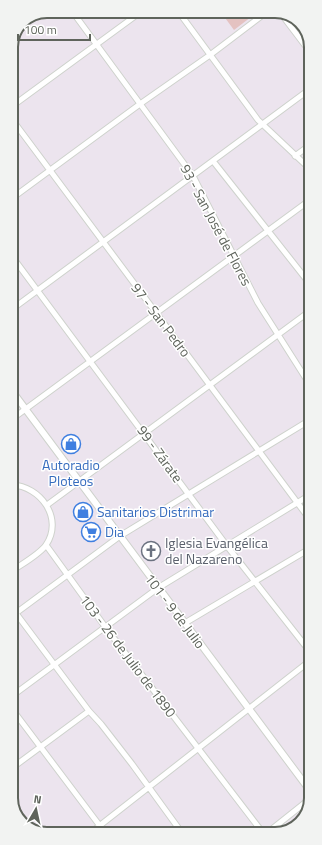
<svg xmlns="http://www.w3.org/2000/svg" width="322" height="845" viewBox="0 0 322 845" font-family="'Titillium Web',sans-serif">
<style>
.green{fill:#e4c2c1}
.lines{fill:none;stroke-linecap:round;stroke-linejoin:round}
.minor-casing{stroke:#ced2cc;stroke-width:7}
.tertiary-casing{stroke:#ced2cc;stroke-width:8}
.minor{stroke:#fff;stroke-width:5}
.tertiary{stroke:#fff;stroke-width:6}
.labels{text-anchor:middle;stroke-width:3;stroke-linejoin:round;paint-order:stroke}
.street-label{font-size:14px;fill:#5f645c;stroke:#fff}
.shop-label{font-size:14px;fill:#366cbe;stroke:#fff;text-anchor:start}
.worship-label{font-size:14px;fill:#5b616d;stroke:#fff;text-anchor:start}
.rim{fill:none;stroke:#5f645c;stroke-width:2}
</style>
<rect width="100%" height="100%" fill="#ece4ee"/>
<!-- green -->
<path class="green" d="M220,11H247L251,17L234,30Z"/>
<g class="lines">
<defs>
<path id="minor" d="M72,11L193,176L258,303L310,385
M178,11L258,120L310,169
M279,11L310,52
M11,107L142,11
M11,118L311,521
M295,156L310,145
M213,161L310,284
M11,199L140,104L210,55L268,11
M11,255L227,546L311,653
M11,310L310,89
M12,419L310,200
M12,485C40,486 64,518 46,545C40,554 22,564 12,571
M47,505L310,311
M46,545L106,628L263,833
M12,608L89,711L101,724L132,764L182,833
M12,616L120,536L310,420
M185,623L311,548
M12,696L158,588L310,495
M12,709L106,834
M12,768L89,711
M12,807L27,827
M267,833L311,798
M89,834L311,660"/>
<path id="tertiary" d="M12,391L311,792"/>
</defs>
<!-- minor casing -->
<use href="#minor" class="minor-casing"/>
<!-- tertiary casing -->
<use href="#tertiary" class="tertiary-casing"/>
<!-- minor -->
<use href="#minor" class="minor"/>
<!-- tertiary -->
<use href="#tertiary" class="tertiary"/>
</g>
<!-- icons -->
<defs>
<symbol id="shop-ring" viewBox="-11 -11 22 22"><circle r="9.5" fill="#fff" stroke="#3f7fe0" stroke-width="1.5"/><path d="M-5-2.5h2.3a2.7 3.5 0 0 1 5.4 0H5L5.5 6h-11ZM-1.5-2.5h3a1.5 2.3 0 0 0-3 0Z" fill="#3f7fe0"/></symbol>
<symbol id="supermarket-ring" viewBox="-11 -11 22 22"><circle r="9.5" fill="#fff" stroke="#3f7fe0" stroke-width="1.5"/><path d="M-6-5.5h2.5l.6 2H6L4.5 2H-2.5L-4.4-4H-6ZM-1.5 3.2a1.3 1.3 0 1 0 .1 0ZM3 3.2a1.3 1.3 0 1 0 .1 0Z" fill="#3f7fe0"/></symbol>
<symbol id="church-ring" viewBox="-11 -11 22 22"><circle r="9.5" fill="#fff" stroke="#6b7280" stroke-width="1.5"/><path d="M-1.2-6h2.4v3.5h3.3v2.4h-3.3V6h-2.4V-.1h-3.3v-2.4h3.3Z" fill="#6b7280"/></symbol>
</defs>
<g fill-rule="evenodd">
<use href="#shop-ring" x="60" y="433" width="22" height="22"/>
<use href="#shop-ring" x="72" y="501" width="22" height="22"/>
<use href="#supermarket-ring" x="80" y="521" width="22" height="22"/>
<use href="#church-ring" x="140" y="540" width="22" height="22"/>
</g>
<g class="labels">
<!-- street labels -->
<g class="street-label">
<text transform="translate(216 225) rotate(62)" y="5">93 - San José de Flores</text>
<text transform="translate(161 320) rotate(53)" y="5">97 - San Pedro</text>
<text transform="translate(160 454) rotate(54)" y="5">99 - Zárate</text>
<text transform="translate(175 611) rotate(53)" y="5">101 - 9 de Julio</text>
<text transform="translate(128 656) rotate(53)" y="5">103 - 26 de Julio de 1890</text>
</g>
<!-- shop labels -->
<g class="shop-label">
<text x="71" y="470" text-anchor="middle">Autoradio<tspan x="71" dy="16">Ploteos</tspan></text>
<text x="97" y="517">Sanitarios Distrimar</text>
<text x="105" y="537">Dia</text>
</g>
<!-- worship labels -->
<g class="worship-label">
<text x="165" y="548">Iglesia Evangélica<tspan x="165" dy="16">del Nazareno</tspan></text>
</g>
</g>
<!-- crop -->
<path d="M0 0H322V845H0ZM47 18H275A29 29 0 0 1 304 47V798A29 29 0 0 1 275 827H47A29 29 0 0 1 18 798V47A29 29 0 0 1 47 18Z" fill="#f2f3f2" fill-rule="evenodd"/>
<path class="rim" d="M47 18H275A29 29 0 0 1 304 47V798A29 29 0 0 1 275 827H47A29 29 0 0 1 18 798V47A29 29 0 0 1 47 18Z"/>
<!-- north arrow -->
<g transform="translate(36 809) rotate(9)" stroke="#ffffff" stroke-width="3" paint-order="stroke">
<path d="M0-3L7 15L0 10L-7 15Z" fill="#5f645c"/>
<text y="-6" font-size="11" font-weight="bold" text-anchor="middle" fill="#5f645c">N</text>
</g>
<!-- scale -->
<path d="M18 34v6h72v-6" fill="none" stroke="#5f645c" stroke-width="2"/>
<text x="24" y="34" font-size="12" fill="#5f645c" stroke="#ffffff" stroke-width="3" paint-order="stroke">100 m</text>
</svg>
